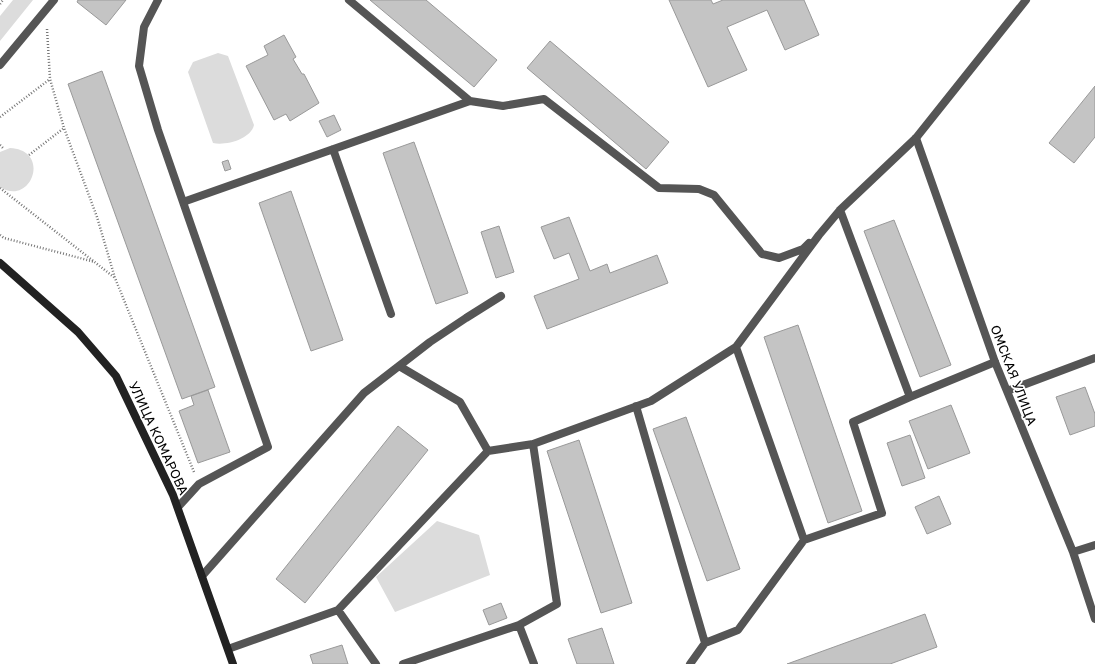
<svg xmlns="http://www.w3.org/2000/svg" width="1095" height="664" viewBox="0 0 1095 664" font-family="'Golos Text',sans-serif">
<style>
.green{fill:#dcdcdc}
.building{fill:#c4c4c4;stroke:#999}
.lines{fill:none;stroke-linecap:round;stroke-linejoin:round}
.path{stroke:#777;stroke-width:2.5;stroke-dasharray:1 2;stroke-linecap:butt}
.lane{stroke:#555;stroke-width:8}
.street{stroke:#555;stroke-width:8}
.secondary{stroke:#222;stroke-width:8}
.labels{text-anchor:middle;stroke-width:3.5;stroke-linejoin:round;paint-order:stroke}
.street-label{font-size:13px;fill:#000;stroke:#fff}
</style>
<rect width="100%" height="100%" fill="#fff"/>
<!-- green -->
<path class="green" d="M13,0H33L0,41V16Z
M218,53L228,56L254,125C251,139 226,146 213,143L188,72L193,62Z
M10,148C52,150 31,207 0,187V152Z
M437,521L479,535L490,575L395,612L376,577Z"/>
<!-- building -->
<path class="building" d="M78,0H126L106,25L77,2Z
M370,0H426L497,60L474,87Z
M669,0H711L713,4L723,0H804L819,35L785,50L767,10L727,27L747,70L708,87Z
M284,35L296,57L293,59L302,74H304L319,103L290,121L286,114L274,120L246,66L268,55L264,46Z
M550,41L669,142L646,169L527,68Z
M102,71L215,387L182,399L68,84Z
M1095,86V137L1074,163L1049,143Z
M334,115L341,130L327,137L319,121Z
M414,142L468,293L436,304L383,153Z
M228,160L231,169L225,171L222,162Z
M291,191L343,340L311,351L259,203Z
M569,217L590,271L607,264L610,273L657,255L668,283L547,329L534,296L579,279L569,253L554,259L541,227Z
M894,220L951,365L920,377L864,231Z
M499,226L514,272L496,278L481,232Z
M798,325L862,511L828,523L764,337Z
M1085,387L1095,414V426L1070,435L1056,397Z
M208,390L230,452L198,463L179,411L194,405L191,396Z
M951,405L970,453L928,469L909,421Z
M686,417L740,569L707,581L653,429Z
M398,426L428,450L305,603L276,579Z
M910,435L925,478L902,486L887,443Z
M579,440L632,603L601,613L547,451Z
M939,496L951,524L927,534L915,507Z
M501,603L507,618L489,625L483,610Z
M925,614L937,647L890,664H787Z
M602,628L614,664H577L568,639Z
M342,645L348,664H313L310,655Z"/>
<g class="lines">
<!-- path -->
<path class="path" d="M0,4L3,0
M47,29L50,79L64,128L97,217L115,278L194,472
M0,117L50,79
M0,145L4,149
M29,155L64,128
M0,188L115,278
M0,235L4,238L95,262"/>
<!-- lane -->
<path class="lane" d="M158,0L144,27L139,66L158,130L268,447L199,484L178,507
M349,0L470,101L503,106L544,99L659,188L699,189L714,195L762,254L779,258L803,249L809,243
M333,149L391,314
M183,202L470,101
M840,210L910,397L995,362
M736,347L804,540
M399,366L460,402L488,451
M636,406L705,643
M533,444L557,604L519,625L534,664
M202,576L364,393L430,342L466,318L501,296
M338,610L376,664
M228,649L338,610L488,451L533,444L651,401L736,347L819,235L840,210L916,138L1026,0
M403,664L519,625
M690,664L705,643L738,630L804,540L882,513L853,422L910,397"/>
<!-- street -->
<path class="street" d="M0,65L54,0
M916,138L995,362L1073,552L1095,619
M1007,391L1095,358
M1073,552L1095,545"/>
<!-- secondary -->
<path class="secondary" d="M0,263L78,332L116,376L173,495L233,664"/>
</g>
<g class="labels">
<!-- street labels -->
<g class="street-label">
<text transform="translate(1014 375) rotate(69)" y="5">ОМСКАЯ УЛИЦА</text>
<text transform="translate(159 438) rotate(65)" y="5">УЛИЦА КОМАРОВА</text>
</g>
</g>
</svg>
